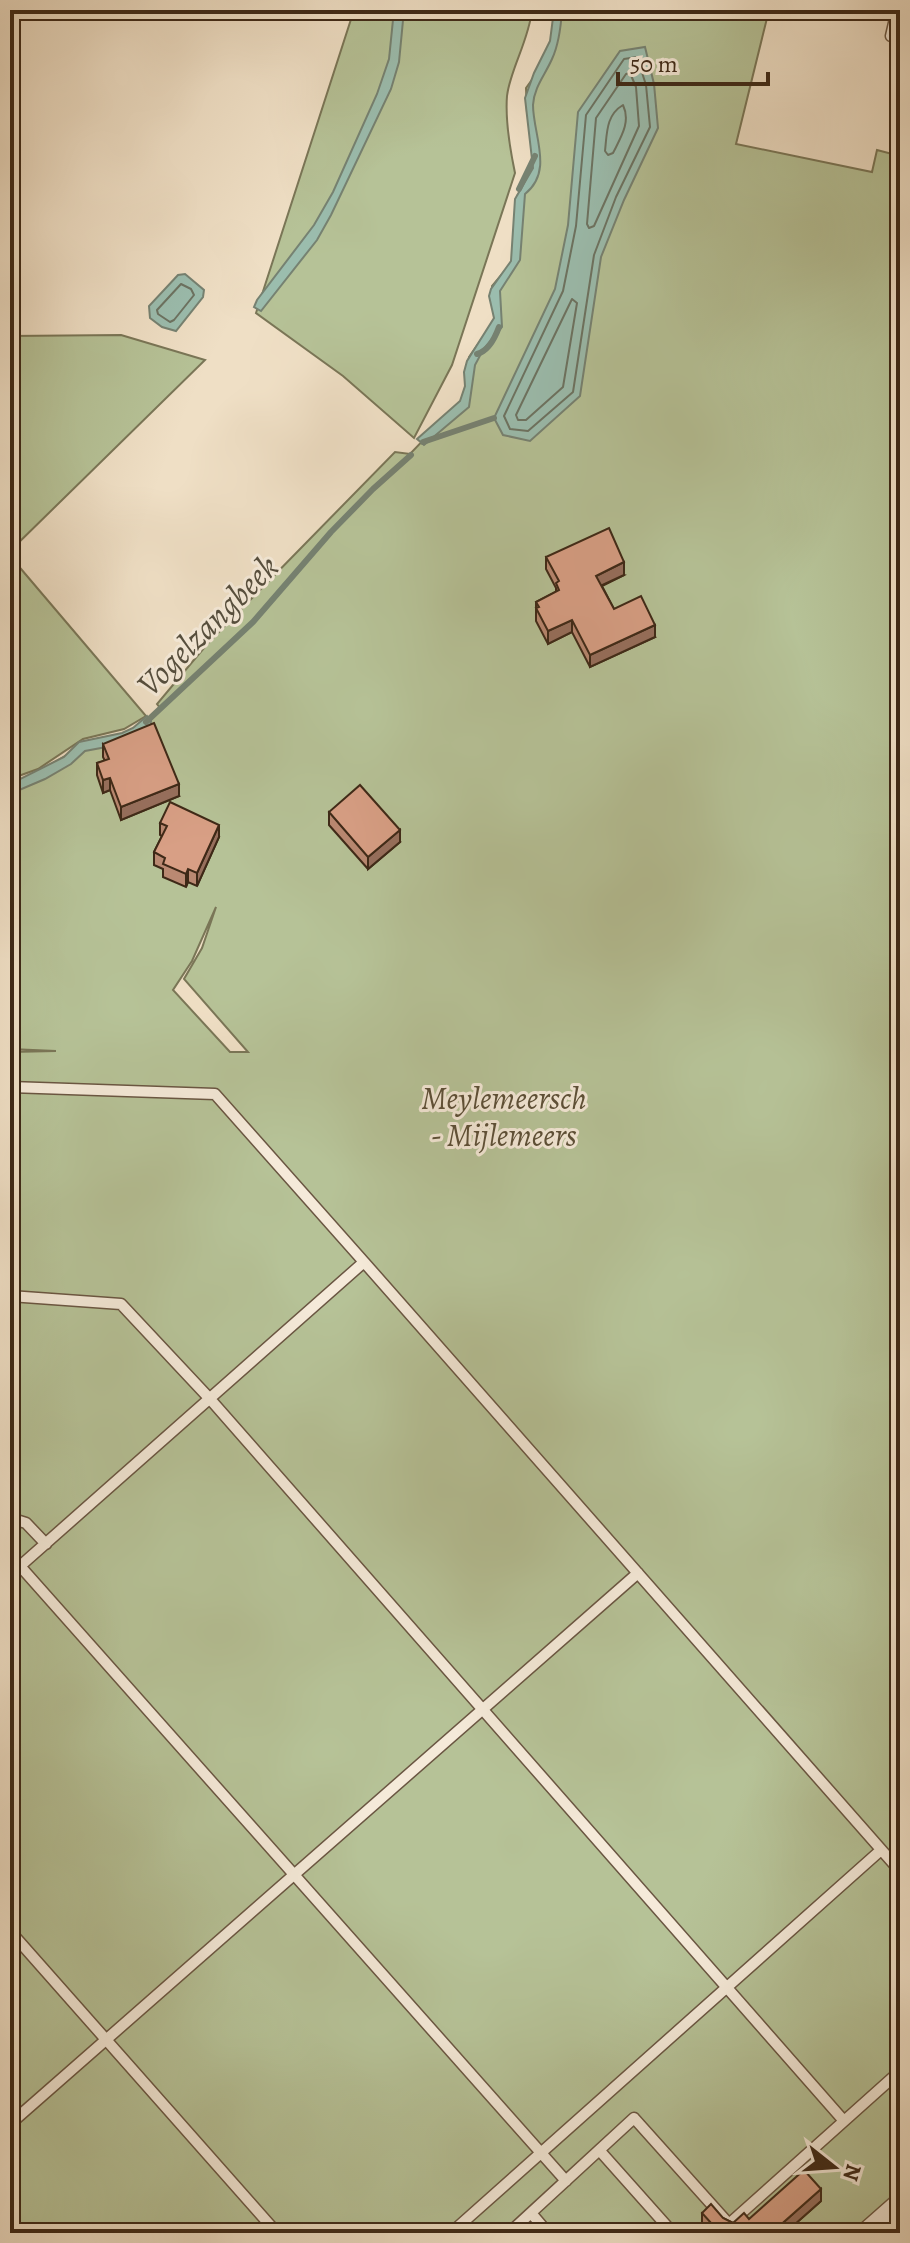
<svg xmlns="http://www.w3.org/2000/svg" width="910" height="2243" viewBox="0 0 910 2243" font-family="Alegreya,serif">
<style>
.green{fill:#b6c297;stroke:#7a7657;stroke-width:2;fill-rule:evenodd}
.water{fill:#9bbdae;stroke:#768272;stroke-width:2}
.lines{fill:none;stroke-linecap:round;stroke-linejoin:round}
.shore{stroke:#6c7362;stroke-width:2}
.stream{stroke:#768272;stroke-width:6}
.lane-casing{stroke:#6a5642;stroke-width:13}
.street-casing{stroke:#6a5642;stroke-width:23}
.lane{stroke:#f5ead9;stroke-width:10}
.street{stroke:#f5ead9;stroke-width:20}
.wall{fill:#ba8972;stroke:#3e2917;stroke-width:2}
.shaded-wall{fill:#976f5d;stroke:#3e2917;stroke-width:2}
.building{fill:#d89f85;stroke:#3e2917;stroke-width:2}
.labels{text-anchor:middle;stroke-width:6;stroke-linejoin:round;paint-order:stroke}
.park-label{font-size:32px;font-style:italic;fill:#5c4f37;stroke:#f5ead9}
.water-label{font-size:34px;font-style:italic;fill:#554e3d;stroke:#f5ead9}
</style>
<rect width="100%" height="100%" fill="#efdfc5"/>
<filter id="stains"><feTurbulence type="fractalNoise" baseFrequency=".0025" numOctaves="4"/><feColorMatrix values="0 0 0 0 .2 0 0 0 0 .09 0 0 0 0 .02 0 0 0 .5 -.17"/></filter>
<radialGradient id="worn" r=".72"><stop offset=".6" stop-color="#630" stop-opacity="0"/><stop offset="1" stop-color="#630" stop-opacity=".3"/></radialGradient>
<!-- green -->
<path class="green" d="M354,10H532C529,40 510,70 507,96C505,121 510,149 515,173L452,365L414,438L343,376L256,313Z
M556,10H769L736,144L872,172L877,150L900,156V2193L856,2233H10V1052L56,1051L10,1049V788L79,748L142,730L160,708L157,704L209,642L395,452L410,454L461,401L465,392L469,357L496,318L492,286L513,261L517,196L535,174L532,129L527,113L526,88L549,56ZM216,907L202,948L184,979L248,1052H230L173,990L192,961Z
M121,335L205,360L10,551V336Z
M10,556L146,716L124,729L83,739L38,769L10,779Z"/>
<!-- water -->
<path class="water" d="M394,10H404L399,62L391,89L331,215L317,240L261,311L254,307L257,300L314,225L333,192L377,94L389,59Z
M554,10H562C561,26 559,44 552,59C545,75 534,87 533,105C533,135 554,171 525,194L520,260L500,291L502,327L483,350L475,365L469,407L424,445L417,439L460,401L465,386L464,372L467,361L494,318L489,296L491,289L511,261L515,199L533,168L525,98L534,73L550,41Z
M645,47L654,84L658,128L624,200L601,257L580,396L530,441L503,435L494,418L555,289L568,225L578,112L620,51Z
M185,274L204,290L203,297L176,331L162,327L150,318L149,306L178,275Z
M147,716L151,721L150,729L117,745L85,751L71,764L45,779L10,794V784L64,757L79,742L122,733L133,728Z"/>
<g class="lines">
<!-- shore -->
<path class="shore" d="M637,57L646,85L650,127L616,197L594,255L573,392L528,431L510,429L504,416L563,291L576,226L586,115L624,59Z
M630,73L636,87L639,126L594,226L589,228L587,224L596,118L626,74Z
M623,105C631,122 621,137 613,153L608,155L605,151C607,133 606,115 623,105Z
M181,284L191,289L194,295L174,320L170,322L158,314L157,310Z
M572,299L577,303L563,387L526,420H518L516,415Z"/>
<!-- stream -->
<path class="stream" d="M519,189L535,156
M477,354C488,351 495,338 499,327
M423,442L494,418
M146,722L253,622L331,532L373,489L411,455
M899,1461L900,1462"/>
<defs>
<path id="lane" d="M891,36L897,10
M10,1087L215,1094L364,1262L10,1575
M364,1262L900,1871
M10,1296L121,1304L210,1399L844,2121
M10,1518L26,1523L46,1544
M20,1566L566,2181
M10,1931L277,2233
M10,2124L638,1573
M600,2151L673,2233
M531,2213L548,2233
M451,2233L881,1850
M509,2233L634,2118L729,2224L900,2071"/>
<path id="street" d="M866,2233L900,2203"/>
</defs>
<!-- lane casing -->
<use href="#lane" class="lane-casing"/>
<!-- street casing -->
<use href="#street" class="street-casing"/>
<!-- lane -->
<use href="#lane" class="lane"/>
<!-- street -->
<use href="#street" class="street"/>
</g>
<!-- wall -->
<path class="wall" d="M546,557L624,575L602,586L614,609L655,637L590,667L572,632L548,644L536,621V602L556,592V588L546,569Z
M103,744L179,796L121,820L110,790L103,793L97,775V763L105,761L103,757Z
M329,812L400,842L368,869L329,825Z
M160,823L219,837L197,886L188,882L186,887L163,877V869L154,865V852L162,836L160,835Z
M821,2201L785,2233H709L702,2224V2213L723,2218L733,2223Z"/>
<!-- shaded-wall -->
<path class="shaded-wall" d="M624,562V575L596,588V576Z
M572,620V632L548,644V631Z
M655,625V637L590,667V655Z
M110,778V790L103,793V780Z
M179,784V796L121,820V807Z
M219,825V837L197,886V873Z
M400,830V842L368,869V857Z
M188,869V882L186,887V874Z
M821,2189V2201L785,2233H776V2229Z"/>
<!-- building -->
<path class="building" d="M609,528L624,562L596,576L614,609L641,596L655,625L590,655L572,620L548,631L536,608L539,607L536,602L559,590L556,583L559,581L546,557Z
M154,723L179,784L121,807L110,778L103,780L97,763L109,759L103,744Z
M360,785L400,830L368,857L329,812Z
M170,802L219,825L197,873L188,869L186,874L163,864L165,858L154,852L167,826L160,823Z
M804,2170L821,2189L776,2229L779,2233H720L702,2213L711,2204L723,2218L733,2223L744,2213L749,2219Z"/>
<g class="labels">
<!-- park labels -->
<g class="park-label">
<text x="504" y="1109">Meylemeersch<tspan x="504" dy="37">- Mijlemeers</tspan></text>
</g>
<!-- water labels -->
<g class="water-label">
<text transform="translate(207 625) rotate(-45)" y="12">Vogelzangbeek</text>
</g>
</g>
<!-- margin -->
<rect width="910" height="2243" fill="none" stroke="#efdfc5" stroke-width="40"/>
<rect x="12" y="12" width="886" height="2219" fill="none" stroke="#3e2917" stroke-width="4"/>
<rect x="20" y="20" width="870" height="2203" fill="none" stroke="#3e2917" stroke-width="2"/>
<!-- north arrow -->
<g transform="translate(834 2167) rotate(107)" stroke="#f5ead9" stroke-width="6" paint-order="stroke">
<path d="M0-6L14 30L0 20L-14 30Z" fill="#3e2917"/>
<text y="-12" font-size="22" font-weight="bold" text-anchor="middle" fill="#3e2917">N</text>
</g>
<!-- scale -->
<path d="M618 72v12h150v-12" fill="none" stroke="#3e2917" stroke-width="4"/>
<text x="630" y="72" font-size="24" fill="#3e2917" stroke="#f5ead9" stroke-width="6" paint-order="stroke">50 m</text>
<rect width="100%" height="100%" filter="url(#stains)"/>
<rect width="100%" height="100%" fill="url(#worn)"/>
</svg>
